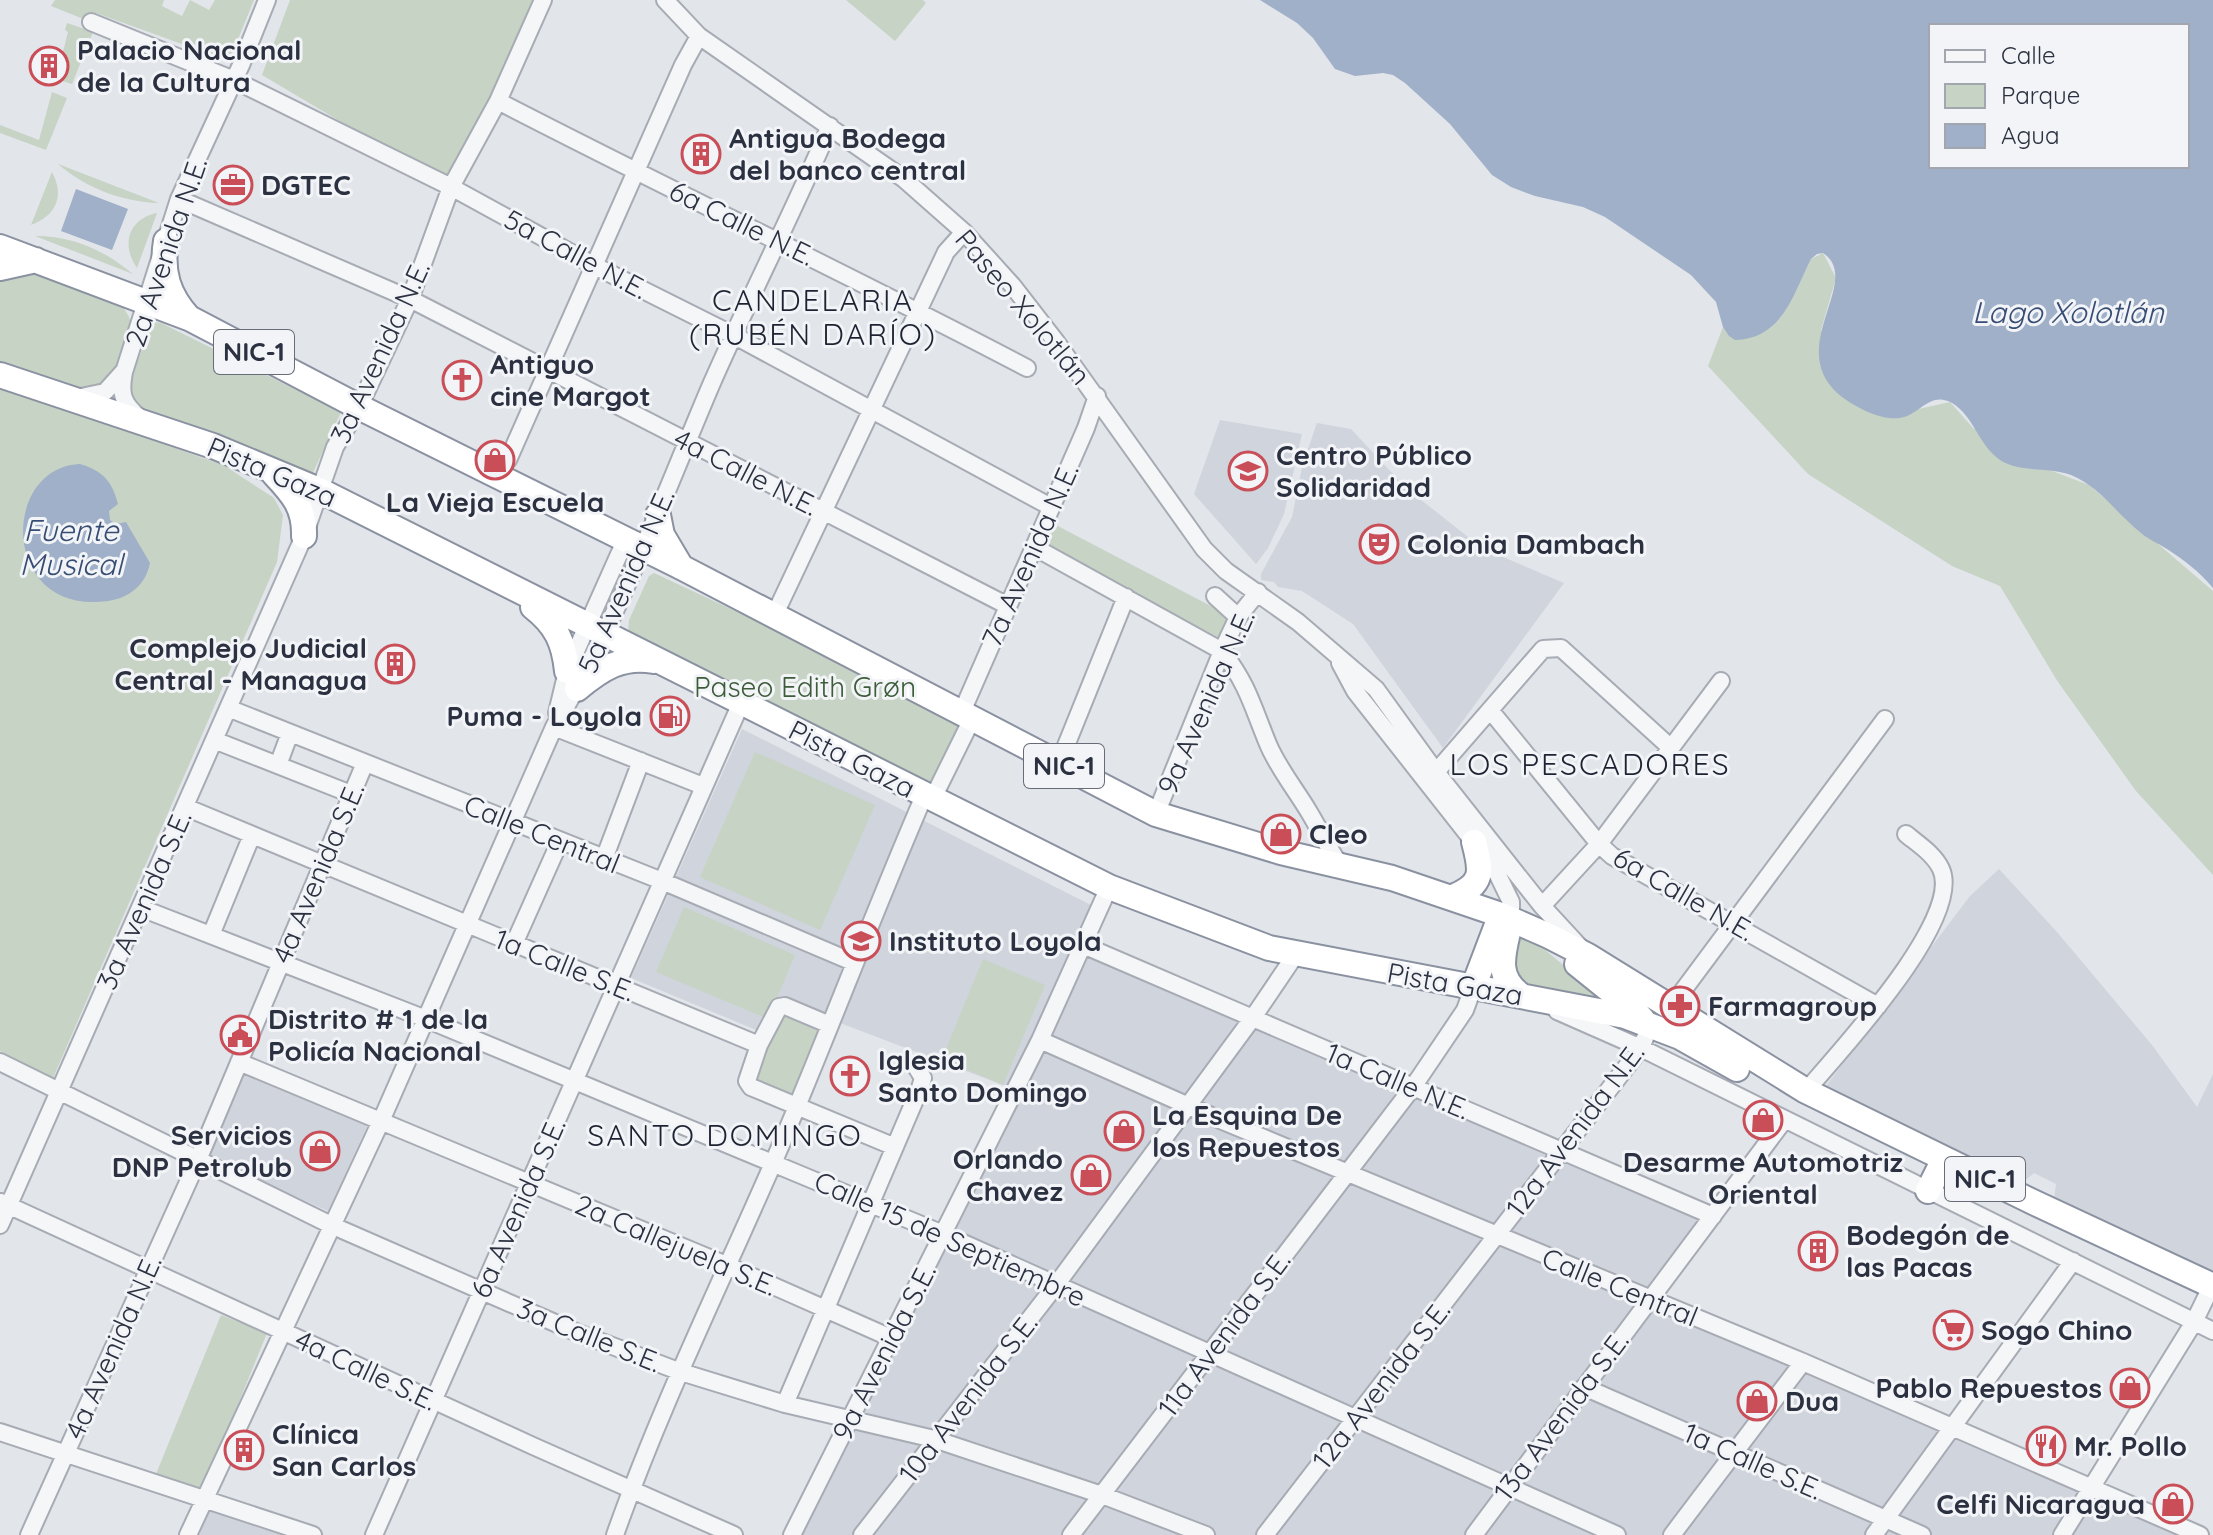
<svg xmlns="http://www.w3.org/2000/svg" width="2213" height="1535" viewBox="0 0 2213 1535" font-family="Quicksand,sans-serif">
<style>
.built{fill:#d0d4dc}
.green{fill:#c7d3c4}
.water{fill:#9fb0c8;fill-rule:evenodd}
.lines{fill:none;stroke-linecap:round;stroke-linejoin:round}
.minor-casing{stroke:#a7abb4;stroke-width:20}
.highway-casing{stroke:#8a91a0;stroke-width:28}
.minor{stroke:#f5f6f8;stroke-width:16}
.highway{stroke:#fff;stroke-width:24}
.labels{text-anchor:middle;stroke-width:6;stroke-linejoin:round;paint-order:stroke}
.shield{fill:#f2f4f7;stroke:#676c78;stroke-width:2}
.shield-label{font-size:26px;font-weight:bold;fill:#2b3141}
.poi-label{font-size:28px;font-weight:bold;fill:#2b3141;stroke:#f2f4f7;text-anchor:start}
.street-label{font-size:28px;fill:#2b3141;stroke:#f2f4f7}
.park-label{font-size:28px;fill:#3d5c39;stroke:#f2f4f7}
.neighbourhood-label{font-size:30px;letter-spacing:2px;fill:#1d2332;stroke:#f2f4f7}
.water-label{font-size:30px;font-style:italic;fill:#374d74;stroke:#f2f4f7}
</style>
<rect width="100%" height="100%" fill="#e2e5ea"/>
<!-- built -->
<path class="built" d="M1220,420L1302,434L1284,514L1268,548L1256,564L1194,494Z
M1317,423L1351,429L1406,488L1482,548L1564,583L1443,748L1353,624L1302,591L1278,587L1274,582L1261,580V574L1292,517L1303,463Z
M742,729L1091,905L1008,1087L772,997L756,1030L631,978Z
M1999,869L2057,932L2152,1045L2197,1107L2213,1074V1280L2054,1200L2056,1184L2034,1173L2021,1184L1972,1166L1826,1086L1970,896Z
M1083,945L1713,1216L1649,1297L2201,1535H792Z
M246,1072L368,1124L328,1211L207,1157Z
M207,1510L281,1535H196Z"/>
<!-- green -->
<path class="green" d="M55,0H164L162,6L182,16L190,0L209,10L215,0H254L229,61L96,13L91,22L51,6Z
M290,0H536L451,187L262,75Z
M846,0H923L926,3L895,41Z
M67,23L93,32L72,84L56,79L68,32L65,30Z
M52,92L67,98L46,150L0,133V125L39,140Z
M58,164L159,203C122,202 86,188 58,164Z
M52,172C65,196 56,216 31,225Z
M157,213L137,268C121,245 128,219 157,213Z
M35,236C73,236 104,250 133,274Z
M1823,253L1836,278L1821,330L1883,417L1950,402L1973,428L2052,471L2089,485L2213,591V875L2136,791L2058,682L2000,586L1952,566L1808,474L1708,366L1723,327L1735,340L1796,291L1811,259Z
M0,258L117,300C134,320 135,328 127,352C107,417 44,379 0,364Z
M153,322L161,323L341,412L311,477L139,410L129,398L131,378Z
M0,385L225,466L274,498L283,515L277,562L53,1078L0,1051Z
M1052,523L1230,616L1218,637L1041,545Z
M654,573L748,617L952,719L959,730L935,779L930,783L918,782L628,634L629,620L649,576Z
M755,752L875,805L820,930L700,877Z
M684,907L795,955L768,1019L656,972Z
M1515,931L1523,932L1562,964L1622,1004L1520,985C1517,961 1512,957 1515,931Z
M983,959L1045,985L1003,1085L942,1059Z
M782,1012L817,1025L821,1031L798,1090L786,1097L758,1085L753,1078Z
M221,1315L267,1333L202,1493L156,1474Z"/>
<!-- water -->
<path class="water" d="M1260,0H2213V588C2200,572 2184,560 2167,549C2158,543 2149,540 2141,533C2118,515 2099,486 2071,475C2047,466 2014,474 1995,456C1977,440 1971,411 1948,401C1930,394 1920,412 1904,417C1885,423 1857,408 1842,397C1781,349 1865,281 1823,253L1817,254L1811,259C1793,295 1782,339 1735,340L1729,336L1723,327L1716,302L1691,275L1605,217L1583,207L1535,196L1511,187L1492,175L1450,124L1405,83L1393,75L1383,73L1355,76L1335,69L1313,38L1297,23ZM1931,26H2187V166H1931Z
M76,189L128,209L112,250L61,231Z
M80,464C103,471 112,481 118,504L109,511L110,520L116,524L126,522L150,563C146,584 130,598 108,601C0,616 0,467 80,464Z"/>
<g class="lines">
<defs>
<path id="minor" d="M665,0L699,36L904,179L964,232L1012,285L1057,343L1204,549L1226,571L1298,622L1376,689L1436,772L1542,906L1579,946
M91,22L234,80L451,187L595,266L733,335L1051,507
M498,101C674,192 852,276 1027,368
M179,199L410,299L1008,606
M76,398L105,392L123,372
M139,417C122,403 120,393 124,372L179,199L241,65L267,0
M508,460L683,65L699,36
M1034,547L1222,651C1248,685 1252,705 1268,744C1278,768 1296,790 1309,812C1320,830 1328,848 1340,865
M1215,596L1238,617
M774,616L946,252L964,232
M1340,663L1355,691L1495,869L1511,902V919
M228,708L662,881L855,963
M1490,710L1599,844L1612,856L1878,1006
M557,713L567,671L625,541
M961,714L1086,428L1097,396
M554,727L703,786
M214,740L351,794
M1059,763L1126,597
M278,765L290,733
M1436,772L1543,649L1561,648L1671,748
M932,800L972,719
M185,807L759,1045
M1156,814L1222,651L1238,617L1258,592
M604,859L641,761
M1542,906L1599,844L1721,681
M141,908L426,1019L943,1234L1617,1535
M211,935L252,835
M514,944L560,841
M1083,945L1713,1216
M1670,1008L1885,719
M1557,1011L1641,1048L2213,1331
M830,1025L785,1006L779,1007L759,1045L747,1081L751,1087L895,1147
M1040,1040L1218,1119L1803,1362L2200,1535
M0,1062L331,1225L578,1333L681,1372L785,1404L934,1439L1102,1495L1206,1535
M239,1062L726,1265L891,1338
M1806,1091C1838,1053 1964,919 1941,869C1934,854 1918,844 1906,834
M1,1202L533,1446L734,1535
M0,1225L304,536L335,447L359,407L410,299L451,187L498,101L543,0
M1584,1387L1922,1535
M785,1404L920,1088L923,1078L915,1065
M0,1432L313,1535
M29,1535L198,1160L365,763
M188,1535L381,1121L554,727C619,619 662,500 711,385C749,298 793,213 830,126
M374,1535L741,703
M615,1535C660,1407 720,1285 774,1161C826,1040 872,916 924,796
M792,1535L1040,1040L1109,887
M862,1535L1056,1285L1254,1016L1296,954
M1071,1535L1413,1087L1465,1010L1473,988
M1265,1535L1641,1048L1645,1038
M1474,1535L1785,1119
M1672,1535L1803,1362
M1874,1535L2073,1261
M2062,1535L2194,1322L2212,1285"/>
<path id="highway" d="M166,241C161,272 168,295 189,318
M0,247L191,319L359,407L681,567L1156,814L1281,852L1392,878L1501,915L1549,936L1588,956L1806,1091L2033,1202L2213,1286
M0,268L36,260
M0,375L213,446L319,490L1109,887L1269,948L1625,1016L1680,1037L1737,1069
M274,474C293,494 305,508 304,536
M658,515L662,535L681,567
M533,607C556,625 564,642 567,671
M577,689C601,669 622,655 654,661
M1453,897C1484,884 1482,872 1474,842
M1511,919C1505,949 1492,976 1522,996
M1577,964L1633,1009L1643,1020
M1473,988L1500,917
M1928,1191L1938,1171"/>
</defs>
<!-- minor casing -->
<use href="#minor" class="minor-casing"/>
<!-- highway casing -->
<use href="#highway" class="highway-casing"/>
<!-- minor -->
<use href="#minor" class="minor"/>
<!-- highway -->
<use href="#highway" class="highway"/>
</g>
<!-- icons -->
<defs>
<symbol id="building-ring" viewBox="-11 -11 22 22"><circle r="9.5" fill="#f2f4f7" stroke="#c94e57" stroke-width="1.5"/><path d="M-4-6H4V6H1V3H-1V6H-4ZM-2.5-4.3h1.7v1.8h-1.7ZM.8-4.3h1.7v1.8H.8ZM-2.5-1h1.7V.8h-1.7ZM.8-1h1.7V.8H.8Z" fill="#c94e57"/></symbol>
<symbol id="office-ring" viewBox="-11 -11 22 22"><circle r="9.5" fill="#f2f4f7" stroke="#c94e57" stroke-width="1.5"/><path d="M-6-3h4V-5.5h4V-3h4V5H-6ZM-1-4.5V-3h2v-1.5ZM-6 0V1H6V0Z" fill="#c94e57"/></symbol>
<symbol id="church-ring" viewBox="-11 -11 22 22"><circle r="9.5" fill="#f2f4f7" stroke="#c94e57" stroke-width="1.5"/><path d="M-1.2-6h2.4v3.5h3.3v2.4h-3.3V6h-2.4V-.1h-3.3v-2.4h3.3Z" fill="#c94e57"/></symbol>
<symbol id="shop-ring" viewBox="-11 -11 22 22"><circle r="9.5" fill="#f2f4f7" stroke="#c94e57" stroke-width="1.5"/><path d="M-5-2.5h2.3a2.7 3.5 0 0 1 5.4 0H5L5.5 6h-11ZM-1.5-2.5h3a1.5 2.3 0 0 0-3 0Z" fill="#c94e57"/></symbol>
<symbol id="school-ring" viewBox="-11 -11 22 22"><circle r="9.5" fill="#f2f4f7" stroke="#c94e57" stroke-width="1.5"/><path d="M0-5L7-2L0 1L-7-2ZM-4 1L0 2.5L4 1V4Q0 6-4 4Z" fill="#c94e57"/></symbol>
<symbol id="theatre-ring" viewBox="-11 -11 22 22"><circle r="9.5" fill="#f2f4f7" stroke="#c94e57" stroke-width="1.5"/><path d="M-5-5.5Q0-4 5-5.5V0Q5 5 0 6Q-5 5-5 0ZM-3.3-2.5H-1v1.5H-3.3ZM1-2.5H3.3v1.5H1ZM-2.8 1Q0 5.5 2.8 1Z" fill="#c94e57"/></symbol>
<symbol id="fuel-ring" viewBox="-11 -11 22 22"><circle r="9.5" fill="#f2f4f7" stroke="#c94e57" stroke-width="1.5"/><path d="M-5.5-6h7V0h2V4h1.3V-2.5L3-4.5l.8-.8L6-3V5H2.5V1h-1V6h-7ZM-4.2-4.7v3.2H.2V-4.7Z" fill="#c94e57"/></symbol>
<symbol id="pharmacy-ring" viewBox="-11 -11 22 22"><circle r="9.5" fill="#f2f4f7" stroke="#c94e57" stroke-width="1.5"/><path d="M-2-6h4v4h4v4h-4v4h-4v-4h-4v-4h4Z" fill="#c94e57"/></symbol>
<symbol id="civic-ring" viewBox="-11 -11 22 22"><circle r="9.5" fill="#f2f4f7" stroke="#c94e57" stroke-width="1.5"/><path d="M-.6-6.5H3V-4.5H.6V-3L4-1V1h2V6H-6V1h2V-1L-.6-3ZM-1.2 2.5V6h2.4V2.5Z" fill="#c94e57"/></symbol>
<symbol id="supermarket-ring" viewBox="-11 -11 22 22"><circle r="9.5" fill="#f2f4f7" stroke="#c94e57" stroke-width="1.5"/><path d="M-6-5.5h2.5l.6 2H6L4.5 2H-2.5L-4.4-4H-6ZM-1.5 3.2a1.3 1.3 0 1 0 .1 0ZM3 3.2a1.3 1.3 0 1 0 .1 0Z" fill="#c94e57"/></symbol>
<symbol id="restaurant-ring" viewBox="-11 -11 22 22"><circle r="9.5" fill="#f2f4f7" stroke="#c94e57" stroke-width="1.5"/><path d="M-5-6h1v4h1v-4h1v4h1v-4h1v5L-1.5 .5V6h-2V.5L-5-1ZM5-6V6H3V1.5H1.5Q1.5-4 5-6Z" fill="#c94e57"/></symbol>
</defs>
<g fill-rule="evenodd">
<use href="#building-ring" x="27" y="44" width="44" height="44"/>
<use href="#building-ring" x="679" y="132" width="44" height="44"/>
<use href="#office-ring" x="211" y="163" width="44" height="44"/>
<use href="#church-ring" x="440" y="358" width="44" height="44"/>
<use href="#shop-ring" x="473" y="438" width="44" height="44"/>
<use href="#school-ring" x="1226" y="449" width="44" height="44"/>
<use href="#theatre-ring" x="1357" y="522" width="44" height="44"/>
<use href="#building-ring" x="373" y="642" width="44" height="44"/>
<use href="#fuel-ring" x="648" y="694" width="44" height="44"/>
<use href="#shop-ring" x="1259" y="812" width="44" height="44"/>
<use href="#school-ring" x="839" y="919" width="44" height="44"/>
<use href="#pharmacy-ring" x="1658" y="984" width="44" height="44"/>
<use href="#civic-ring" x="218" y="1013" width="44" height="44"/>
<use href="#church-ring" x="828" y="1054" width="44" height="44"/>
<use href="#shop-ring" x="1741" y="1098" width="44" height="44"/>
<use href="#shop-ring" x="1102" y="1109" width="44" height="44"/>
<use href="#shop-ring" x="298" y="1129" width="44" height="44"/>
<use href="#shop-ring" x="1069" y="1153" width="44" height="44"/>
<use href="#building-ring" x="1796" y="1229" width="44" height="44"/>
<use href="#supermarket-ring" x="1931" y="1308" width="44" height="44"/>
<use href="#shop-ring" x="2108" y="1366" width="44" height="44"/>
<use href="#shop-ring" x="1735" y="1379" width="44" height="44"/>
<use href="#restaurant-ring" x="2024" y="1424" width="44" height="44"/>
<use href="#building-ring" x="222" y="1428" width="44" height="44"/>
<use href="#shop-ring" x="2151" y="1482" width="44" height="44"/>
</g>
<g class="labels">
<!-- shield labels -->
<g class="shield">
<rect x="214" y="330" width="80" height="44" rx="6"/>
<rect x="1024" y="744" width="80" height="44" rx="6"/>
<rect x="1945" y="1157" width="80" height="44" rx="6"/>
</g>
<g class="shield-label">
<text x="254" y="361">NIC-1</text>
<text x="1064" y="775">NIC-1</text>
<text x="1985" y="1188">NIC-1</text>
</g>
<!-- poi labels -->
<g class="poi-label">
<text x="77" y="60">Palacio Nacional<tspan x="77" dy="32">de la Cultura</tspan></text>
<text x="729" y="148">Antigua Bodega<tspan x="729" dy="32">del banco central</tspan></text>
<text x="261" y="195">DGTEC</text>
<text x="490" y="374">Antiguo<tspan x="490" dy="32">cine Margot</tspan></text>
<text x="1276" y="465">Centro Público<tspan x="1276" dy="32">Solidaridad</tspan></text>
<text x="495" y="512" text-anchor="middle">La Vieja Escuela</text>
<text x="1407" y="554">Colonia Dambach</text>
<text x="367" y="658" text-anchor="end">Complejo Judicial<tspan x="367" dy="32">Central - Managua</tspan></text>
<text x="642" y="726" text-anchor="end">Puma - Loyola</text>
<text x="1309" y="844">Cleo</text>
<text x="889" y="951">Instituto Loyola</text>
<text x="1708" y="1016">Farmagroup</text>
<text x="268" y="1029">Distrito # 1 de la<tspan x="268" dy="32">Policía Nacional</tspan></text>
<text x="878" y="1070">Iglesia<tspan x="878" dy="32">Santo Domingo</tspan></text>
<text x="1152" y="1125">La Esquina De<tspan x="1152" dy="32">los Repuestos</tspan></text>
<text x="292" y="1145" text-anchor="end">Servicios<tspan x="292" dy="32">DNP Petrolub</tspan></text>
<text x="1063" y="1169" text-anchor="end">Orlando<tspan x="1063" dy="32">Chavez</tspan></text>
<text x="1763" y="1172" text-anchor="middle">Desarme Automotriz<tspan x="1763" dy="32">Oriental</tspan></text>
<text x="1846" y="1245">Bodegón de<tspan x="1846" dy="32">las Pacas</tspan></text>
<text x="1981" y="1340">Sogo Chino</text>
<text x="2102" y="1398" text-anchor="end">Pablo Repuestos</text>
<text x="1785" y="1411">Dua</text>
<text x="272" y="1444">Clínica<tspan x="272" dy="32">San Carlos</tspan></text>
<text x="2074" y="1456">Mr. Pollo</text>
<text x="2145" y="1514" text-anchor="end">Celfi Nicaragua</text>
</g>
<!-- street labels -->
<g class="street-label">
<text transform="translate(742 223) rotate(26)" y="10">6a Calle N.E.</text>
<text transform="translate(166 252) rotate(-71)" y="10">2a Avenida N.E.</text>
<text transform="translate(576 254) rotate(28)" y="10">5a Calle N.E.</text>
<text transform="translate(1023 307) rotate(50)" y="10">Paseo Xolotlán</text>
<text transform="translate(380 352) rotate(-65)" y="10">3a Avenida N.E.</text>
<text transform="translate(272 472) rotate(23)" y="10">Pista Gaza</text>
<text transform="translate(746 472) rotate(27)" y="10">4a Calle N.E.</text>
<text transform="translate(1030 555) rotate(-66)" y="10">7a Avenida N.E.</text>
<text transform="translate(626 581) rotate(-66)" y="10">5a Avenida N.E.</text>
<text transform="translate(1206 702) rotate(-66)" y="10">9a Avenida N.E.</text>
<text transform="translate(852 759) rotate(27)" y="10">Pista Gaza</text>
<text transform="translate(542 834) rotate(22)" y="10">Calle Central</text>
<text transform="translate(318 873) rotate(-67)" y="10">4a Avenida S.E.</text>
<text transform="translate(1684 894) rotate(30)" y="10">6a Calle N.E.</text>
<text transform="translate(144 900) rotate(-66)" y="10">3a Avenida S.E.</text>
<text transform="translate(565 965) rotate(22)" y="10">1a Calle S.E.</text>
<text transform="translate(1455 984) rotate(10)" y="10">Pista Gaza</text>
<text transform="translate(1398 1081) rotate(23)" y="10">1a Calle N.E.</text>
<text transform="translate(1575 1130) rotate(-53)" y="10">12a Avenida N.E.</text>
<text transform="translate(518 1208) rotate(-66)" y="10">6a Avenida S.E.</text>
<text transform="translate(950 1239) rotate(24)" y="10">Calle 15 de Septiembre</text>
<text transform="translate(676 1245) rotate(23)" y="10">2a Callejuela S.E.</text>
<text transform="translate(1620 1287) rotate(22)" y="10">Calle Central</text>
<text transform="translate(1224 1334) rotate(-53)" y="10">11a Avenida S.E.</text>
<text transform="translate(589 1335) rotate(22)" y="10">3a Calle S.E.</text>
<text transform="translate(113 1347) rotate(-66)" y="10">4a Avenida N.E.</text>
<text transform="translate(884 1352) rotate(-63)" y="10">9a Avenida S.E.</text>
<text transform="translate(366 1370) rotate(25)" y="10">4a Calle S.E.</text>
<text transform="translate(1381 1385) rotate(-52)" y="10">12a Avenida S.E.</text>
<text transform="translate(968 1398) rotate(-52)" y="10">10a Avenida S.E.</text>
<text transform="translate(1561 1416) rotate(-53)" y="10">13a Avenida S.E.</text>
<text transform="translate(1753 1461) rotate(24)" y="10">1a Calle S.E.</text>
</g>
<!-- park labels -->
<g class="park-label">
<text x="805" y="697">Paseo Edith Grøn</text>
</g>
<!-- neighbourhood labels -->
<g class="neighbourhood-label">
<text x="813" y="311">CANDELARIA<tspan x="813" dy="34">(RUBÉN DARÍO)</tspan></text>
<text x="1590" y="775">LOS PESCADORES</text>
<text x="725" y="1146">SANTO DOMINGO</text>
</g>
<!-- water labels -->
<g class="water-label">
<text x="2068" y="323">Lago Xolotlán</text>
<text x="71" y="541">Fuente<tspan x="71" dy="34">Musical</tspan></text>
</g>
</g>
<!-- legend -->
<rect x="1929" y="24" width="260" height="144" fill="#f2f4f7" stroke="#a2a6ae" stroke-width="2"/>
<rect x="1945" y="50" width="40" height="12" fill="#f5f6f8" stroke="#a2a6ae" stroke-width="2"/>
<text x="2001" y="64" font-size="24" fill="#2b3141">Calle</text>
<rect x="1945" y="84" width="40" height="24" fill="#c7d3c4" stroke="#a2a6ae" stroke-width="2"/>
<text x="2001" y="104" font-size="24" fill="#2b3141">Parque</text>
<rect x="1945" y="124" width="40" height="24" fill="#9fb0c8" stroke="#a2a6ae" stroke-width="2"/>
<text x="2001" y="144" font-size="24" fill="#2b3141">Agua</text>
</svg>
